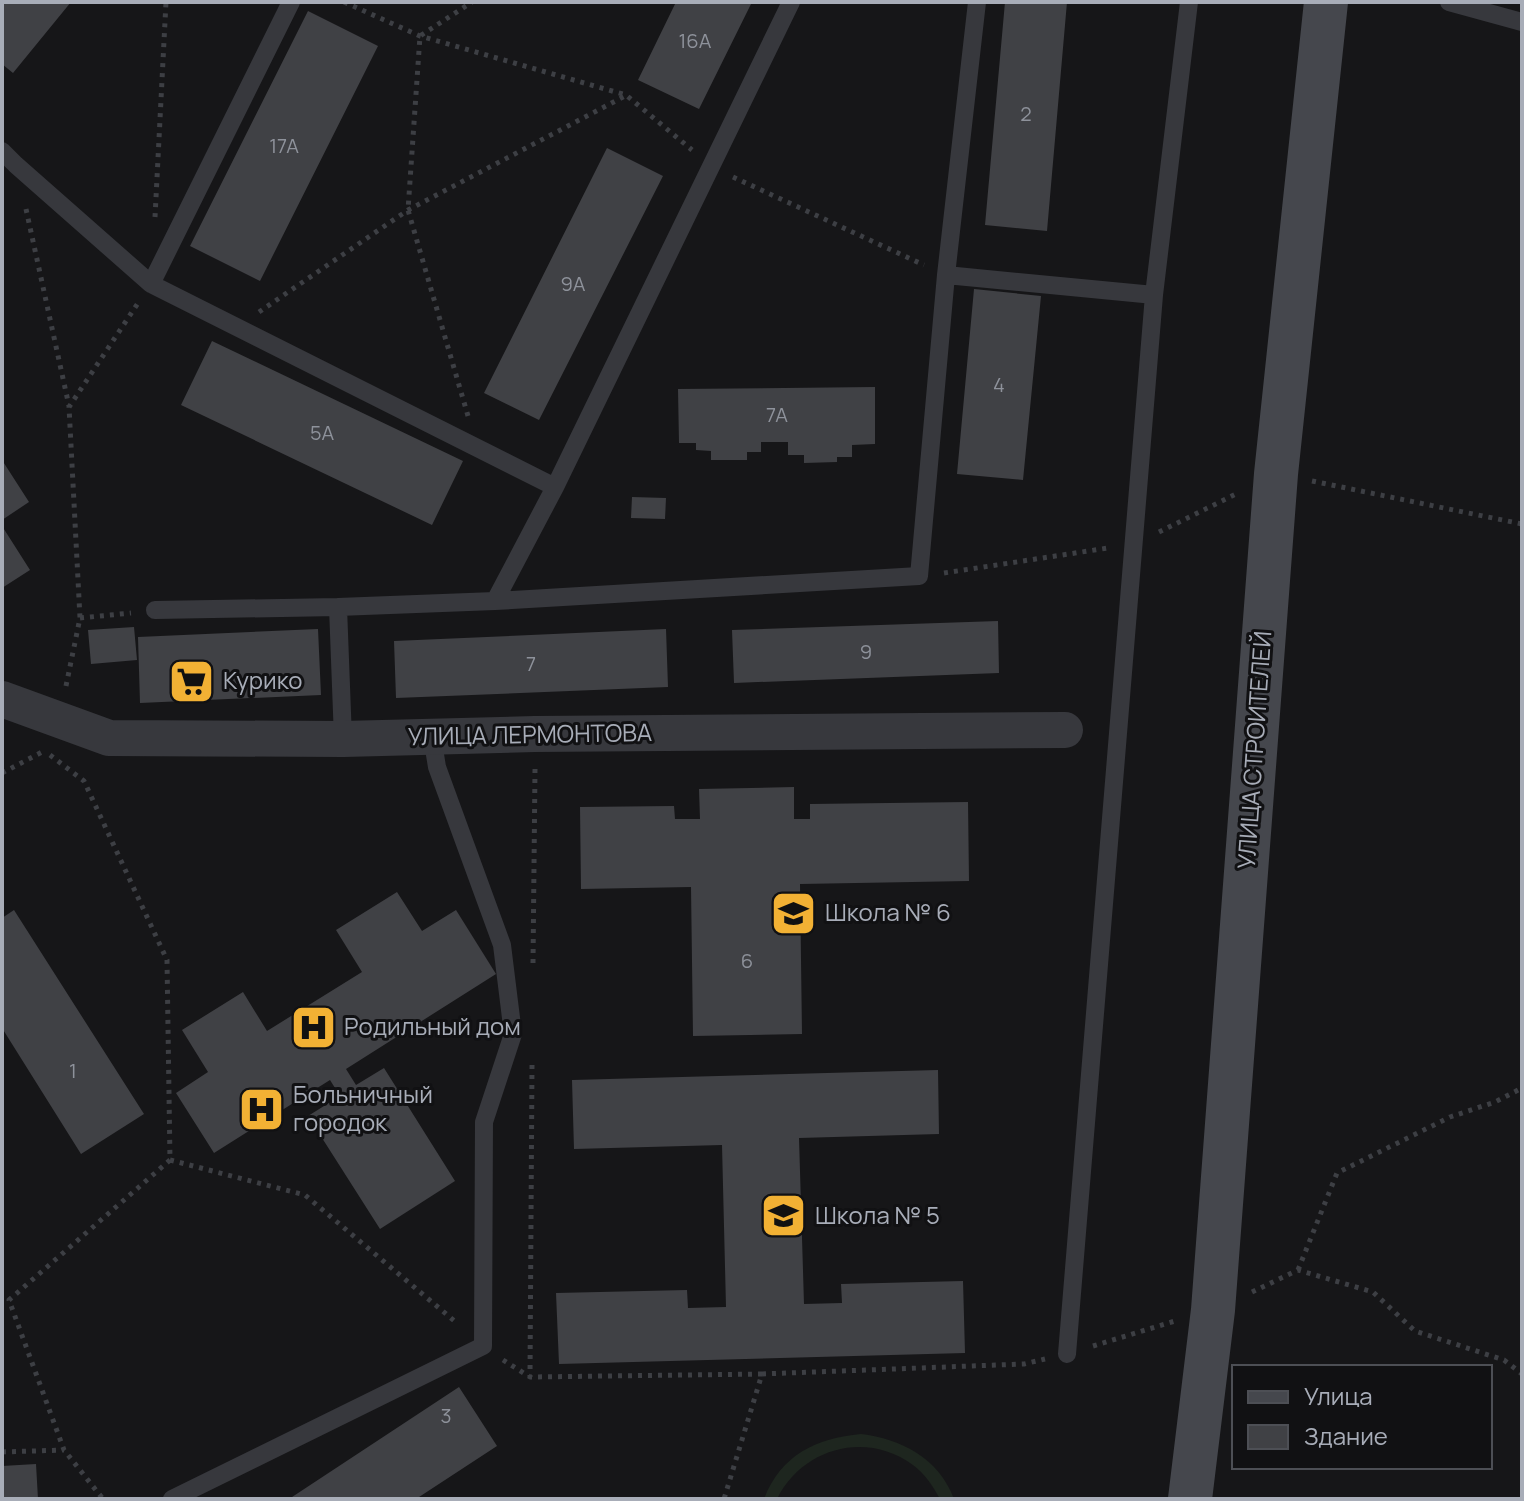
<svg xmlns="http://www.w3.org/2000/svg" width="1524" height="1501" viewBox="0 0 1524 1501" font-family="Manrope,sans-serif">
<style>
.green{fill:#1e261f}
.building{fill:#404145}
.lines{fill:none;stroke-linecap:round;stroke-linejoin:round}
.path{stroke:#3d3f44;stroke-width:5;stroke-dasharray:4 6;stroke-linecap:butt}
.lane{stroke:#37383d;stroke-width:18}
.street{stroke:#37383d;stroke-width:36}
.secondary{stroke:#45474d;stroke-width:44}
.labels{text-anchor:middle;stroke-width:6;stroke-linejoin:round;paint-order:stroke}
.number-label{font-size:20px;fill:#8e929b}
.poi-label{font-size:24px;fill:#a8adb8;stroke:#111113;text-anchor:start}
.street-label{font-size:24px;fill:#a8adb8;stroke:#111113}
</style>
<rect width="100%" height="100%" fill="#161618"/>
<!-- green -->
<path class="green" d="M861,1434C901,1439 939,1458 954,1499H940C933,1486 925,1474 913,1465C867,1431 803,1447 777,1499H764C781,1455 816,1438 861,1434Z"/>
<!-- building -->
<path class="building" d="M4,2H71L13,73L2,64V4Z
M676,2H752L699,109L638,80Z
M1005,2H1067L1047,231L985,225Z
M308,11L378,46L260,281L190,246Z
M607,148L663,176L539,420L484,393Z
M974,289L1041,296L1023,480L957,474Z
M212,341L463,461L432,525L181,405Z
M875,387V444L852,445V457H837V462L804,463V455H788V442H761V452H747V460H711V451L696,450V443H679L678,389Z
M2,460L29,502L2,520Z
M632,497L666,498L665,519L631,518Z
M2,526L30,570L2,588Z
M998,621L999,673L734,683L732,630Z
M134,627L137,660L91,664L88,630Z
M318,629L321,695L140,703L138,637Z
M666,629L668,687L396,698L394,641Z
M794,787V819H810V804L968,802L969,881L800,884L802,1034L693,1036L691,887L581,889L580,807L674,806L675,819H700L699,789Z
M397,892L422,931L456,910L496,974L346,1069L356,1085L384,1068L455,1181L380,1229L308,1116L340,1096L330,1080L214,1153L176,1093L208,1072L182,1030L243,992L267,1031L362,972L336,930Z
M14,910L144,1114L81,1154L2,1028V918Z
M938,1070L939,1134L799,1138L804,1304L842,1303L841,1284L963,1281L965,1353L559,1364L556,1293L687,1290L688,1308L726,1307L722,1145L574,1149L572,1080Z
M459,1387L497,1446L416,1499H289Z
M36,1464L38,1499H2V1466Z"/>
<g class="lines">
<!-- path -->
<path class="path" d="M344,2L420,36L626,95L692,150
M733,177L924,265
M26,209L69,406
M155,217L166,2
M259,312L408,210L625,96
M468,416L408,210L420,36L472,2
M1312,481L1522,524
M1159,532L1236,494
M944,573L1108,548
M80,618L131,613
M66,686L80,618L69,407L138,303
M50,755L84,781L167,960L170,1160L9,1300L64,1450L103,1499
M2,773L44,751
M533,963L535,769
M532,1065L530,1377L762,1374L724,1499
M170,1160L305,1195L458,1324
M1298,1270L1337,1173L1450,1117L1495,1102L1522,1088
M1252,1292L1298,1270L1373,1292L1415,1331L1504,1360L1522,1374
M1093,1346L1175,1321
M503,1360L530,1377
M762,1374L1024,1364L1045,1359
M2,1452L64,1450"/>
<!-- lane -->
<path class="lane" d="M1449,2L1522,22
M2,151L16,165L151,284L291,2
M946,275L1154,295L1067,1354
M151,284L555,487L791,2
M1154,295L1189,2
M495,601L555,487
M338,607L343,739
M155,610L338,607L495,601L919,576L946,275L977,2
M172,1499L483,1346L484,1122L513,1034L502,945L437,767L432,736"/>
<!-- street -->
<path class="street" d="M2,699L109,738L343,739L535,734L1065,730"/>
<!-- secondary -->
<path class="secondary" d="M1190,1499L1213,1310L1276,474L1326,2"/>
</g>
<!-- icons -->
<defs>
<symbol id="supermarket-square" viewBox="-11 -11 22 22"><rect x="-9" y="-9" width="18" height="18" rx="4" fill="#f2b134" stroke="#111113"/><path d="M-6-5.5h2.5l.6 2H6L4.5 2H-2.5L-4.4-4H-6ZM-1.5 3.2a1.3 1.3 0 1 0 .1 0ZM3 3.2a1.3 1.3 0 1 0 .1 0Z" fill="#111"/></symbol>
<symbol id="school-square" viewBox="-11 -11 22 22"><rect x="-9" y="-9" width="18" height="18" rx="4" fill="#f2b134" stroke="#111113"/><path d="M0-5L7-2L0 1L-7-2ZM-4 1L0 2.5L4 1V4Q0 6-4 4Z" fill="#111"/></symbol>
<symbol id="hospital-square" viewBox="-11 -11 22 22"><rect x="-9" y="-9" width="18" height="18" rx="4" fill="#f2b134" stroke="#111113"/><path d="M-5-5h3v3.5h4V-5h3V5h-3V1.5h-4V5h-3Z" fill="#111"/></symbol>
</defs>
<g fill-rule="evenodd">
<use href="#supermarket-square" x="166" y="656" width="51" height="51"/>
<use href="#school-square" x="768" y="888" width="51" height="51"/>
<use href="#hospital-square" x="288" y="1002" width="51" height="51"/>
<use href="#hospital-square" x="236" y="1084" width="51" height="51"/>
<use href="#school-square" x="758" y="1190" width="51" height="51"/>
</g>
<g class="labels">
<!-- number labels -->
<g class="number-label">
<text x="695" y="48">16А</text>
<text x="1026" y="121">2</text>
<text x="284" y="153">17А</text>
<text x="573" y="291">9А</text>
<text x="999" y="392">4</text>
<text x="777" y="422">7А</text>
<text x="322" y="440">5А</text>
<text x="866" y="659">9</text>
<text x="531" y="671">7</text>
<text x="747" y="968">6</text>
<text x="73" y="1078">1</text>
<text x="446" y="1423">3</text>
</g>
<!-- poi labels -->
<g class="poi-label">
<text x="223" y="689">Курико</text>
<text x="825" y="921">Школа № 6</text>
<text x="344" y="1035">Родильный дом</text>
<text x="293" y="1103">Больничный<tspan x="293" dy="28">городок</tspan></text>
<text x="815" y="1224">Школа № 5</text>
</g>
<!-- street labels -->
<g class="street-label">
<text transform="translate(530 735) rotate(-1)" y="8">УЛИЦА ЛЕРМОНТОВА</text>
<text transform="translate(1255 750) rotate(-86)" y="8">УЛИЦА СТРОИТЕЛЕЙ</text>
</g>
</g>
<!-- border -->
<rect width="1524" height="1501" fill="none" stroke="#a8adb8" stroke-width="8"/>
<!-- legend -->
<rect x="1232" y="1365" width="260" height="104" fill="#111113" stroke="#4d4f55" stroke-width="2"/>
<rect x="1248" y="1391" width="40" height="12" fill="#45474d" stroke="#4d4f55" stroke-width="2"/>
<text x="1304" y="1405" font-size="24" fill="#a8adb8">Улица</text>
<rect x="1248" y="1425" width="40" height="24" fill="#404145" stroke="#4d4f55" stroke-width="2"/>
<text x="1304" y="1445" font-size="24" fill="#a8adb8">Здание</text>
</svg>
